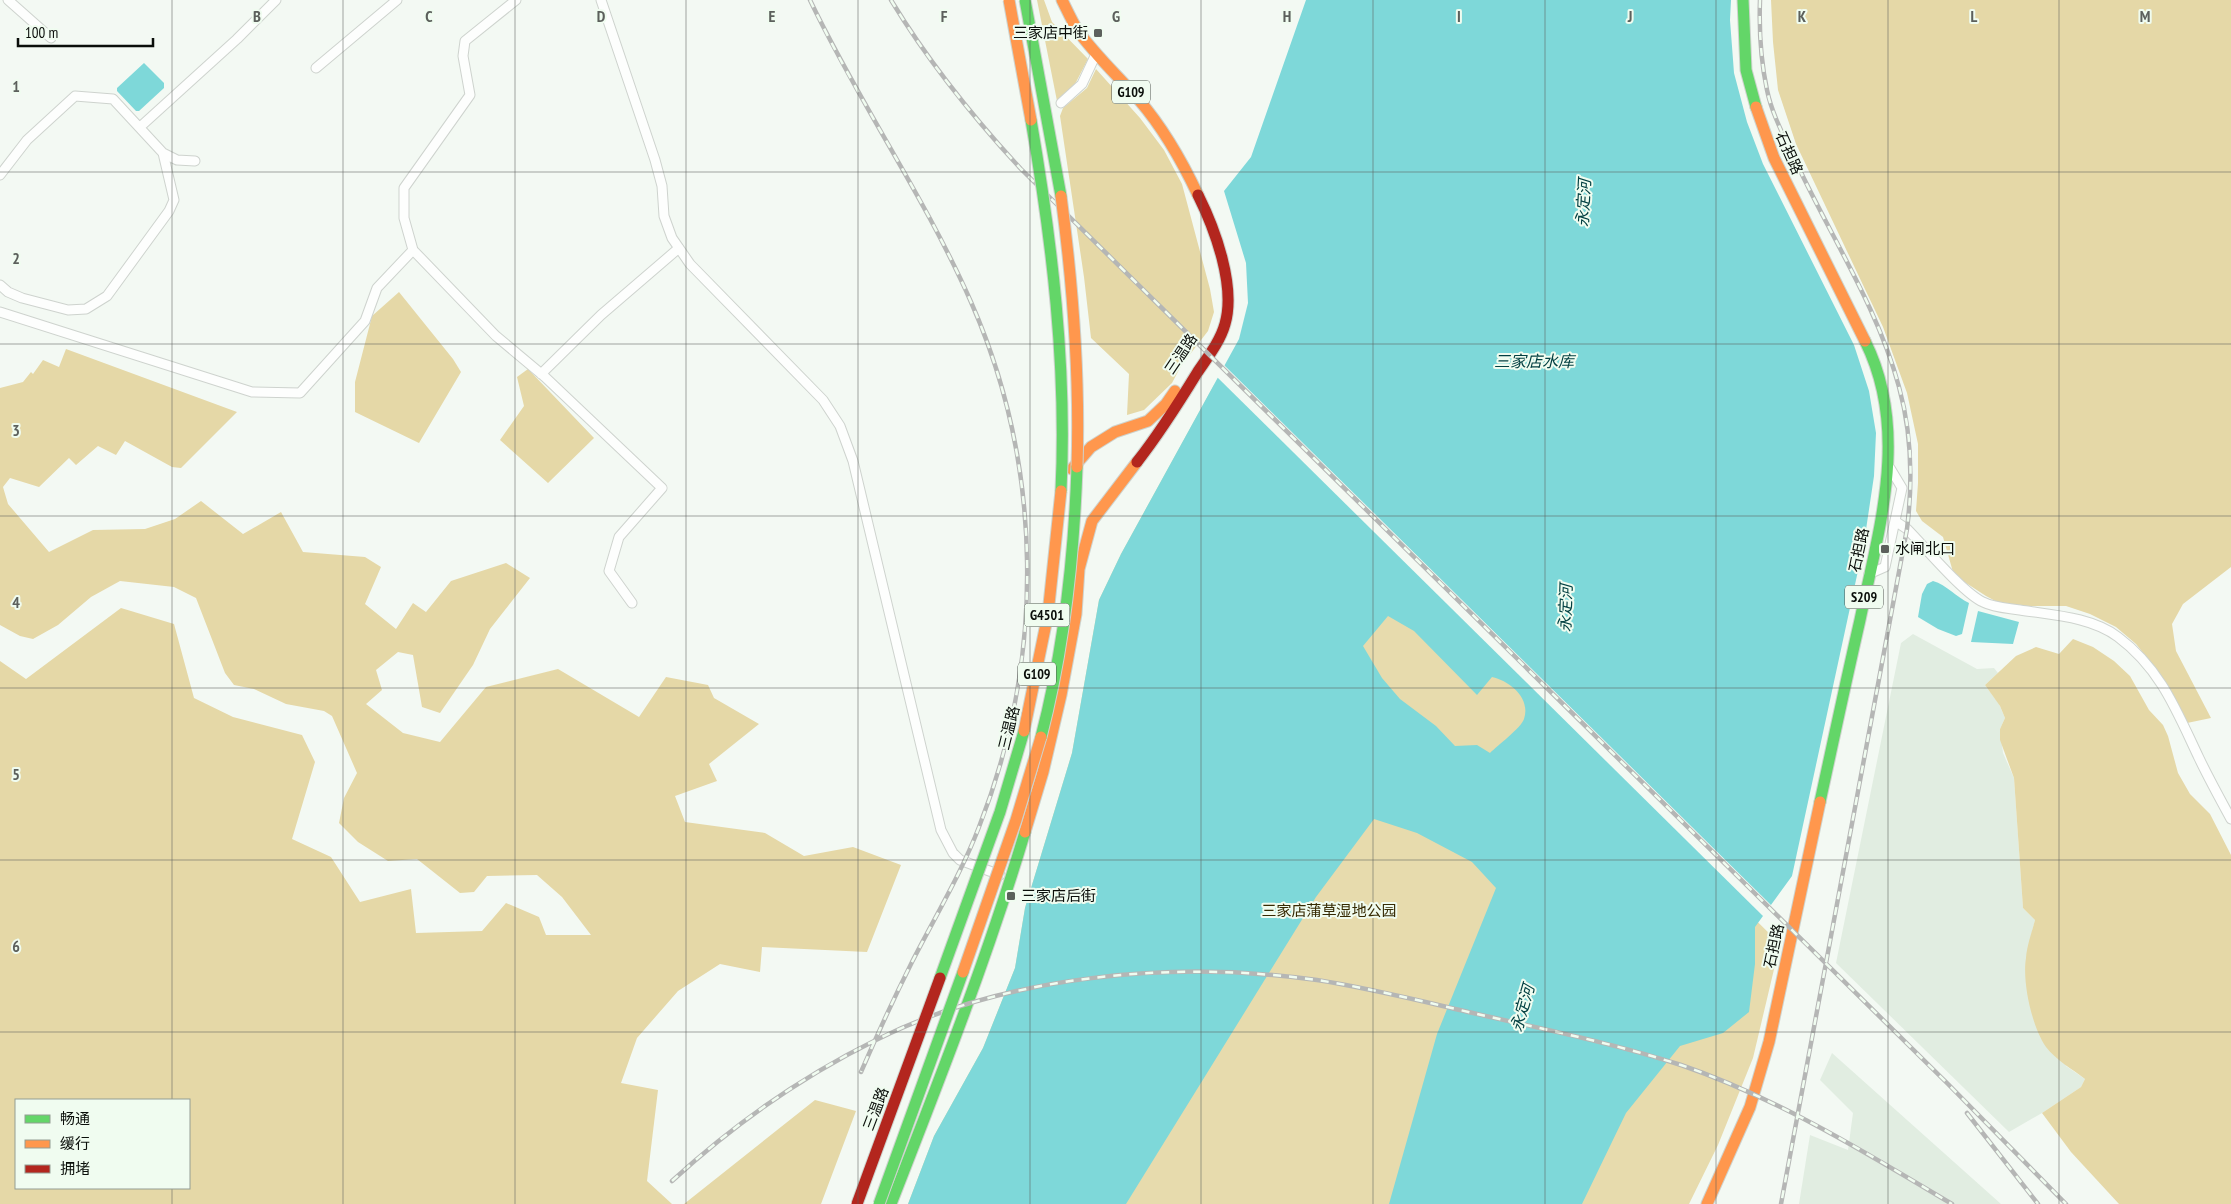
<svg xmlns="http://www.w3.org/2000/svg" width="2231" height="1204" viewBox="0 0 2231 1204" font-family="'PT Sans Narrow','Noto Sans SC',sans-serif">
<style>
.built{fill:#e1ede1}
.green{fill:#e7dbad}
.forest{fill:#e5d8a7;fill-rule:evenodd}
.water{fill:#7ed8d9;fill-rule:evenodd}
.pier{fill:#f3f9f3}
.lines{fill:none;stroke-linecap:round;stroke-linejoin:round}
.street-casing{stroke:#ced3ce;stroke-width:11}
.fast-casing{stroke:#ced3ce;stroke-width:13}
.slow-casing{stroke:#ced3ce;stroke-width:13}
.jam-casing{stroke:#ced3ce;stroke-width:13}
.street{stroke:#fdfefd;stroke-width:9}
.fast{stroke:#63d668;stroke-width:11}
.slow{stroke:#ff974d;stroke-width:11}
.jam{stroke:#b3261e;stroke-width:11}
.rail-casing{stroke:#b5b6b5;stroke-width:4.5}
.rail{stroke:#f0fcf0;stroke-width:2.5;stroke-dasharray:8;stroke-linecap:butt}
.fast-bridge-casing{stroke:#ced3ce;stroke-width:13;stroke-linecap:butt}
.slow-bridge-casing{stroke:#ced3ce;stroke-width:13;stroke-linecap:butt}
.jam-bridge-casing{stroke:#ced3ce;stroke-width:13;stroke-linecap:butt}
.fast-bridge{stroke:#63d668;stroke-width:11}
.slow-bridge{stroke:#ff974d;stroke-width:11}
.jam-bridge{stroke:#b3261e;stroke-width:11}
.grid{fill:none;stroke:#5c605c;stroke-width:1;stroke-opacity:0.55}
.poi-dot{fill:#5c605c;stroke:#f0fcf0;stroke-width:2}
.labels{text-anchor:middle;stroke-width:4;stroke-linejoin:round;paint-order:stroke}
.shield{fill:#f0fcf0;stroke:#4f554f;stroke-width:1}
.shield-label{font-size:14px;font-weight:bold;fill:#0a0e0a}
.poi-label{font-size:15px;fill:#0a0e0a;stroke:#f0fcf0;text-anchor:start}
.street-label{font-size:15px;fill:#0a0e0a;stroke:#f0fcf0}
.park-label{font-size:15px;fill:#362a03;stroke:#f0fcf0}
.water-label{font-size:16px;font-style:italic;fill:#034042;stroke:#f0fcf0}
.grid-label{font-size:16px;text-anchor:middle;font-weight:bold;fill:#5c605c;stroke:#f0fcf0;stroke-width:4;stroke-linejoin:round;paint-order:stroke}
</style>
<rect width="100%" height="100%" fill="#f3f9f3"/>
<!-- built -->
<path class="built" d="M1913,634L1977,669L1994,668L1998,673L1985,685L1999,704L2005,718L2000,729L2003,753L2014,778L2023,908L2035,920L2030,940L2066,1066L2085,1079L2081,1087L2042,1113L2009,1132L1836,963L1901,643Z
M1832,1053L2001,1204H1799L1810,1135L1848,1150L1853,1113L1820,1080Z"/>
<!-- green -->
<path class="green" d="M1214,385L1780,944L1753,1058L1718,1145L1689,1204H908L934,1136L983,1048L1015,968L1025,908L1072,753L1099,600L1121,554Z"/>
<!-- forest -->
<path class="forest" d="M1037,0H1044L1052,22L1088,59L1074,86L1057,101Z
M1771,0H2231V567L2183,604L2172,624L2176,651L2211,718L2187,723L2156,669L2136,644L2116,627L2090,614L2066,606H2026L2010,609L1986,596L1963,581L1953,572L1943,537L1922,521L1916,511L1918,483V444L1907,393L1883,327L1796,144L1778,90L1773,42Z
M1096,69L1140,118L1164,150L1182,184L1210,289L1214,312L1208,331L1181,366L1172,383L1144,410L1127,415L1129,374L1091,338L1084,277L1060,116L1063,108L1087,88Z
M399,292L453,359L461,372L419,443L355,412V382L372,316Z
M66,349L237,412L181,468L172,467L125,441L116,455L98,446L76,465L69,458L39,487L10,478L3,487L8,504L49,552L93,530L145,529L175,519L201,501L243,534L281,512L303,552L365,557L381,567L365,604L396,629L413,603L426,612L451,581L506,563L530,578L490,629L473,665L440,713L422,707L413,655L398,652L376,670L382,690L366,704L403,733L440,742L486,687L558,669L639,717L666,677L708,685L714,698L759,724L709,764L717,781L675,796L685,822L765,833L804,856L853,847L901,865L867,952L762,947L760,972L720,964L678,991L637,1038L621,1083L658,1090L647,1181L672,1204H0V661L26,679L121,608L174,624L194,698L233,717L302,735L315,762L292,839L331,857L360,902L411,889L416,933L482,931L506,903L539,917L546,935H591L562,897L537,875L487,876L474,892L460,893L417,859L388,861L358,842L339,823L344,798L357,773L332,716L324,711L286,704L254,689L234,685L225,673L196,598L174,587L120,581L91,597L58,625L33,639L20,636L0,625V388L23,382L31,372L33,374L43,360L59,367ZM16,1100H189V1188H16Z
M528,369L594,438L548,483L500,440L524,406L517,377Z
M2073,639L2093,647L2114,661L2130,676L2149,710L2163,725L2168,736L2178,773L2190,794L2210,814L2231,855V1204H2119L2071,1152L2042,1113L2081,1087L2085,1079C2072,1069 2056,1060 2046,1047C2032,1027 2022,982 2026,958C2027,945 2032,932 2035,920L2023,908L2014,778L2000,740V729L2005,718L2000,706L1985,685L2016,656L2036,647L2059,654Z
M815,1100L856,1111L821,1204H684Z"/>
<!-- water -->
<path class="water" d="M1306,0H1731L1730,20L1734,73L1747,122L1763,164L1854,345L1869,391L1876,433L1874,476L1864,543L1792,876L1755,927V964L1749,1012L1723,1033L1680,1046L1626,1113L1582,1204H1389L1437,1034L1496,888L1472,862L1417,833L1374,819L1316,897L1126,1204H908L934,1136L983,1048L1015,968L1025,908L1072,753L1099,600L1121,554L1239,339L1248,303L1246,263L1224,191L1251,157ZM1388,616L1414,631L1477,695L1492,677C1510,681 1531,698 1524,719C1521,728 1497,746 1490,753L1477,745L1455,746L1436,726L1400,699L1382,678L1363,646Z
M144,63L164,83V88L139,111H136L117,91V88Z
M1933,581C1947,585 1956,597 1969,603L1962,634L1956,636L1938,629L1918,617L1922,594L1927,584Z
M1978,611L2019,622L2013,644L1971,642Z"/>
<!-- pier -->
<path class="pier" d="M1223,364L1773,907L1765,918L1216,376Z"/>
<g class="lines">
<defs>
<path id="street" d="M8,0L51,38
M516,0L465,41L463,56L470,95L404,188V218L413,250L496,336L545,377L662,488L619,537L609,571L632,603
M601,0L655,160L662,186L664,216L672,238L690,264L823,400L840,426L853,461L941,830L953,853L960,860L1000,875
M316,68L397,0
M1061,103L1082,84L1096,54
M140,127L237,39L276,0
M163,153L177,160L195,161
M0,175L27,140L75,96L113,99L163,153L174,200L169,211L107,296L86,309L68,310L22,298L8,292L0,285
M0,312L252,392L300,393L365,321L377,288L413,250
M541,374L601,315L679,248
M1895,521L1907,529C1924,546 1963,593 1983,602C1995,608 2008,608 2020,610C2052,615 2092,617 2118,637C2161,669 2177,712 2199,758C2209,779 2220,799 2231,819
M1869,574L1885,567L1902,488L1890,468"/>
<path id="fast" d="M1743,0L1746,70L1756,107
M1820,802C1833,742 1846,681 1860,620C1879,528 1910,431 1865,341
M891,1204C939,1081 987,959 1025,832"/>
<path id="slow" d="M1062,0C1067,10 1072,21 1078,31C1096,56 1119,77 1139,100C1164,129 1182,161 1198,195
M1756,107L1774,158L1865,341
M1072,469L1091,447L1115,432L1148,421L1166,404L1175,391
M1025,832L1043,772L1061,695L1076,614L1079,569L1092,521L1137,462
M1707,1204L1750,1107L1769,1042L1820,802"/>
<path id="jam" d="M1137,462C1159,434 1178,404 1197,373C1207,358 1220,342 1225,324C1236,286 1215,229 1198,195"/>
</defs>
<!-- street casing -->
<use href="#street" class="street-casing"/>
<!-- fast casing -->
<use href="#fast" class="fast-casing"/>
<!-- slow casing -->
<use href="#slow" class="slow-casing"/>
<!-- jam casing -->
<use href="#jam" class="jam-casing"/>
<!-- street -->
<use href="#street" class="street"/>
<!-- fast -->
<use href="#fast" class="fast"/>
<!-- slow -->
<use href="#slow" class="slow"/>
<!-- jam -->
<use href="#jam" class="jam"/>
<defs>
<path id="rail" d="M810,0C859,103 925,197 971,302C1044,468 1045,659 979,827C961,874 935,917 912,962C894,998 877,1035 861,1072
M891,0C928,61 972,116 1021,169L1948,1084L2066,1204
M1760,0C1759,29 1761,62 1767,90C1772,115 1786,140 1797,164C1831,237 1878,308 1899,387C1912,434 1913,480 1907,529L1781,1204
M1967,1113L2038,1204
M672,1181C733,1125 801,1077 876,1040C1006,975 1174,960 1317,980C1369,988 1421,1001 1473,1013C1542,1029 1613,1043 1681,1065C1777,1098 1865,1152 1952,1204"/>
</defs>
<!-- rail casing -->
<use href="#rail" class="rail-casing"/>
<!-- rail -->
<use href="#rail" class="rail"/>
<defs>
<path id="fast-bridge" d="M1025,0L1061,196
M1031,120C1052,242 1067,366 1061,491
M1041,737C1064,649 1074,558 1077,467
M940,978L1000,812L1024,731
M879,1204L963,972"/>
<path id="slow-bridge" d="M1009,0L1031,120
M1061,196C1073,286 1080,376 1077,467
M1024,731L1048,614L1061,491
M963,972L1016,820L1041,737"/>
<path id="jam-bridge" d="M857,1204L940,978"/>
</defs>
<!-- fast-bridge casing -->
<use href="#fast-bridge" class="fast-bridge-casing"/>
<!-- slow-bridge casing -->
<use href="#slow-bridge" class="slow-bridge-casing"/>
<!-- jam-bridge casing -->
<use href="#jam-bridge" class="jam-bridge-casing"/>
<!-- fast-bridge -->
<use href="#fast-bridge" class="fast-bridge"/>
<!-- slow-bridge -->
<use href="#slow-bridge" class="slow-bridge"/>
<!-- jam-bridge -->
<use href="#jam-bridge" class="jam-bridge"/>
</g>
<!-- grid -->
<path class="grid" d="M172,0V1100M343,0V1204M515,0V1204M686,0V1204M858,0V1204M1030,0V1204M1201,0V1204M1373,0V1204M1545,0V1204M1716,0V1204M1888,0V1204M2059,0V1204M0,172H2231M0,344H2231M0,516H2231M0,688H2231M0,860H2231M0,1032H2231M172,1188V1204"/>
<!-- markers -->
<g class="poi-dot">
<rect x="1093" y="28" width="10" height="10" rx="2.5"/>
<rect x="1880" y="544" width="10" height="10" rx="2.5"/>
<rect x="1006" y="891" width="10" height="10" rx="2.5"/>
</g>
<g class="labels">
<!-- shield labels -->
<g class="shield">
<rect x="1112" y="80.5" width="38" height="23" rx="4"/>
<rect x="1845" y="585.5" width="38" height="23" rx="4"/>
<rect x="1024.5" y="603.5" width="45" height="23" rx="4"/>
<rect x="1018" y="662.5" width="38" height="23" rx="4"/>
</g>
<g class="shield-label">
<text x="1131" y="97">G109</text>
<text x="1864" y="602">S209</text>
<text x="1047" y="620">G4501</text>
<text x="1037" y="679">G109</text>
</g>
<!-- poi labels -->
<g class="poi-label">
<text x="1088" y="38" text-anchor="end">三家店中街</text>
<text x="1895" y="554">水闸北口</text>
<text x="1021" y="901">三家店后街</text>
</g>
<!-- street labels -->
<g class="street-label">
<text transform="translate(1789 153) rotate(66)" y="5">石担路</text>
<text transform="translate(1181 354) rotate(-56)" y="5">三温路</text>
<text transform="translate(1859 550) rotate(-78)" y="5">石担路</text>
<text transform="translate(1009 728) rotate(-76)" y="5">三温路</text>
<text transform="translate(1774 946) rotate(-78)" y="5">石担路</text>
<text transform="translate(876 1109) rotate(-69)" y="5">三温路</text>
</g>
<!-- park labels -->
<g class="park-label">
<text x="1329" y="916">三家店蒲草湿地公园</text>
</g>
<!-- water labels -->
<g class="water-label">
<text transform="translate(1583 203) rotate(-87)" y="6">永定河</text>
<text x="1534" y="367">三家店水库</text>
<text transform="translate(1565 608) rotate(-88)" y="6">永定河</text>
<text transform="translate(1522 1008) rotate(-74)" y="6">永定河</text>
</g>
</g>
<g class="grid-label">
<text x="257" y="22">B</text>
<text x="429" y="22">C</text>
<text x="601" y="22">D</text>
<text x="772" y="22">E</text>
<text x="944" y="22">F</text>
<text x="1116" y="22">G</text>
<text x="1287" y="22">H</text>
<text x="1459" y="22">I</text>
<text x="1630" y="22">J</text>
<text x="1802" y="22">K</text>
<text x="1974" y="22">L</text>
<text x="2145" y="22">M</text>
<text x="16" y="92">1</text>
<text x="16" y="264">2</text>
<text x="16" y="436">3</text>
<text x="16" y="608">4</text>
<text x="16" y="780">5</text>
<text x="16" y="952">6</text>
</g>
<!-- legend -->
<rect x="15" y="1099" width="175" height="90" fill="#f0fcf0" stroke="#949d94"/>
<rect x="25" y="1115" width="25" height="8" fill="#63d668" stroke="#949d94"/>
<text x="60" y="1124" font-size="15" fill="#0a0e0a">畅通</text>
<rect x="25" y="1140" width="25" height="8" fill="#ff974d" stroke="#949d94"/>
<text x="60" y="1149" font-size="15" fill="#0a0e0a">缓行</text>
<rect x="25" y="1165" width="25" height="8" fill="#b3261e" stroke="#949d94"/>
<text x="60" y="1174" font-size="15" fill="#0a0e0a">拥堵</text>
<!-- scale -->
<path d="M18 38v8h135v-8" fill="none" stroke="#0a0e0a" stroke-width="2.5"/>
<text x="25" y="38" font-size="15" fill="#0a0e0a" stroke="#f0fcf0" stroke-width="4" paint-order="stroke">100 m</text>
</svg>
